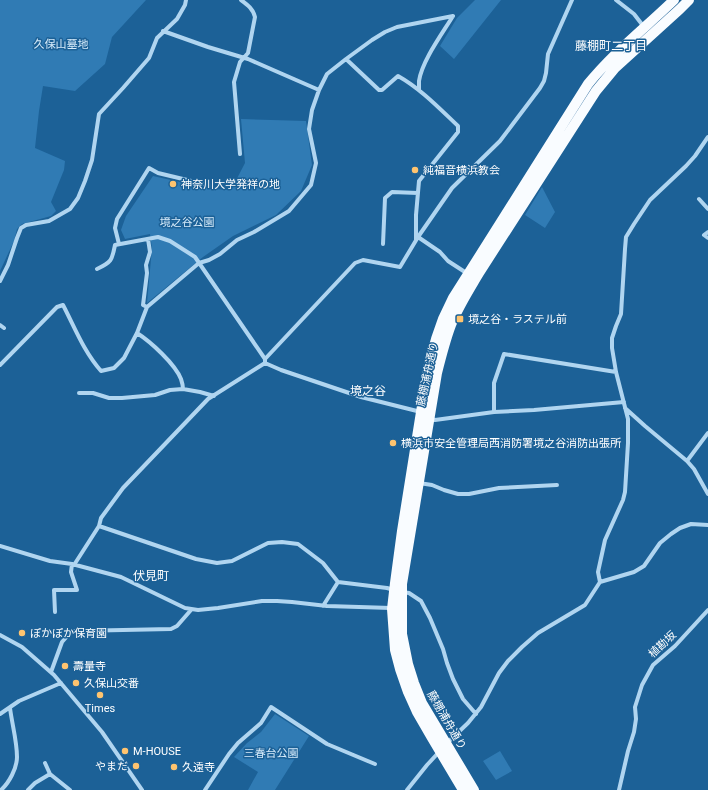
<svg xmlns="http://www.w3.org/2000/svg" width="708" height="790" viewBox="0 0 708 790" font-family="Roboto,'Noto Sans JP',sans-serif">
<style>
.green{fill:#307bb4}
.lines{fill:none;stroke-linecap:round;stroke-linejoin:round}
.minor{stroke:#b0d5f0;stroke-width:4}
.primary{stroke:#f9fcff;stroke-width:10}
.poi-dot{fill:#ffc46f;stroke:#1c6197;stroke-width:1.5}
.labels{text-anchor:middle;stroke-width:3;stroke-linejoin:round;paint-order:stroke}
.park-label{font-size:11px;fill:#d7ecfb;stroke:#1c6197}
.poi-label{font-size:11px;fill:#fff;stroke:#1c6197;text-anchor:start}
.street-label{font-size:11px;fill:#fff;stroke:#1c6197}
.neighbourhood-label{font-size:12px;fill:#fff;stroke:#1c6197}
</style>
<rect width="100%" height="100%" fill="#1c6197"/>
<!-- green -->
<path class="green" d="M0,0H146L112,37L105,64L75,91L43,86L39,111L35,148L65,161L64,170L51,202L56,211L51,216L22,224L17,229L14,241L0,271Z
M475,0H501L454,59L440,46L457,18Z
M241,119L306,121L312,165L301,191L276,215L233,236L203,257L147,303L152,248L150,234L125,239L121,230L126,216L153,176L211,189L231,190L245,163Z
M542,187L555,212L545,228L525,215Z
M275,714L309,736L275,790H248L258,772L234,757L247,743L261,732Z
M500,751L512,771L496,780L483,761Z"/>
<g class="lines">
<!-- minor -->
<path class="minor" d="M616,0L634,14L644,27
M163,31L208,47L248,59L319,90
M346,59L379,90H382L398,76C421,89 439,108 458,126V132L419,181L416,215V240
M419,90C419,87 419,84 419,81C422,61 442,34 453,16
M240,154L234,82L240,62L248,53L255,17C253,9 248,5 241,0
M699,199L708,209
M708,232L704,235L708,238
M418,237L440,252L448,261L468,274
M119,244L115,228L117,219L149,168L158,173L212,186
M383,244L385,198L392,192L418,193
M97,269C112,262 112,260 115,245L158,237L170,241L195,257L265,359
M0,281L8,265L17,238L21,228L26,225L49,221L70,209L78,198L85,181L92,160L99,114L123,88L149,58L157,38L177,19L185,5L186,0
M147,307L143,305L147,273L146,265L150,252L148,239
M0,325L4,328
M137,333C151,342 175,364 181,379C182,382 183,386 183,389
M265,363L281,370L361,397L421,412
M0,365L57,307L63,305C75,328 84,352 101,371L114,368L124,358L137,333L147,307L199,263L209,260L220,254L237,240L254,232L289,211L311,185L316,163L309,129L312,110L319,90L327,74L346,59L372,40L385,32L397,27L453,16
M79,393H93L109,398H122L155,395L170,390L183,389L200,392L214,396
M625,408L645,426L687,461L694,469L708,494
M494,412V383L504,354L616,372
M429,418L435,420L494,412L534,410L624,402
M687,461L708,433
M419,483L432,485L444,490L458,494H469L499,488L557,485
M99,526L196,559L217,563L232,561L268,543L282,542L298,544L323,563L338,582L387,588L394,590
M0,546L50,561L72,564L121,577L185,608L198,610L218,608L262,601H277L292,602L327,606L391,608
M74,565L99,526L101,518L123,488L208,399L265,363V359L355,263L363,260L400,267L418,237L452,188L500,141L540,88L544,81L546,73L548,54L572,0
M600,582L598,572L605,540L623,500L625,492L628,443V419L616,372L612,348V338L616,326L621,314L625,249L626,237L634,224L650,200L686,166L695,156L708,137
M402,592L409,593L421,601L430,618L443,649L447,663L453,679L463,699L476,714
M323,606L338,582
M55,612L54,590H77L71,572L72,564
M0,635L22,647L54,675L102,732L142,790
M51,672L62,642L69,634L75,631L171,629L177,626L191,610
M0,714L19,701L61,683
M446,744L468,723L481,707L499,673L508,661L522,647L538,633L585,605L600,582L634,572L644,566L660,543L671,534L680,528L691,524L708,525
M45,763L50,774L70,790
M1,790C9,783 17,768 17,757C17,741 12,724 10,708
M28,790L35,783L50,774
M205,790L229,754L238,743L261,723L271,707L327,744L375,764
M407,790L427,765L439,752
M619,790L628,751L634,732L636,719L635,707L642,685L653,665L675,646L708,610"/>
<!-- primary -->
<path class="primary" d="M463,790L432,738L417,712L408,692L400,669L395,650L392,609L395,583L402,531L421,412L429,364L436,339L443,319L453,298L588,84C613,53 645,28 674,0
M474,790L422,703L414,683L408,664L402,634V584L437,373C441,357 445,341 451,325C458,307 469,290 479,273L596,91L615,68L680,9L689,0"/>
</g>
<!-- markers -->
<g class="poi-dot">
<circle cx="415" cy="170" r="4"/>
<circle cx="173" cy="184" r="4"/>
<rect x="456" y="315" width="8" height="8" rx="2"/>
<circle cx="393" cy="443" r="4"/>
<circle cx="22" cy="633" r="4"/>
<circle cx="65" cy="666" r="4"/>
<circle cx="76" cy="683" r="4"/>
<circle cx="100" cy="695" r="4"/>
<circle cx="125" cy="751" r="4"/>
<circle cx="136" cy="766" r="4"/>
<circle cx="174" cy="767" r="4"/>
</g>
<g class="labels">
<!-- park labels -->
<g class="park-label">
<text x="61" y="48">久保山墓地</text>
<text x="187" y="226">境之谷公園</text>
<text x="271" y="757">三春台公園</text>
</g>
<!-- poi labels -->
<g class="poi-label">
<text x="423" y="174">純福音横浜教会</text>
<text x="181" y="188">神奈川大学発祥の地</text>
<text x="468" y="323">境之谷・ラステル前</text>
<text x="401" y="447">横浜市安全管理局西消防署境之谷消防出張所</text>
<text x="30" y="637">ぽかぽか保育園</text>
<text x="73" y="670">壽量寺</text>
<text x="84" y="687">久保山交番</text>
<text x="100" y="712" text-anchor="middle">Times</text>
<text x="133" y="755">M-HOUSE</text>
<text x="128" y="770" text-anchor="end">やまだ</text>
<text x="182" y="771">久遠寺</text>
</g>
<!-- street labels -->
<g class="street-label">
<text transform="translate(427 374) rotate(-78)" y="4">藤棚浦舟通り</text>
<text transform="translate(662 644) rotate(-43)" y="4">植勘坂</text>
<text transform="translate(447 720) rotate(60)" y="4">藤棚浦舟通り</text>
</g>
<!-- neighbourhood labels -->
<g class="neighbourhood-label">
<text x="611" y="50">藤棚町二丁目</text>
<text x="368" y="395">境之谷</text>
<text x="151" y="580">伏見町</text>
</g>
</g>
</svg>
